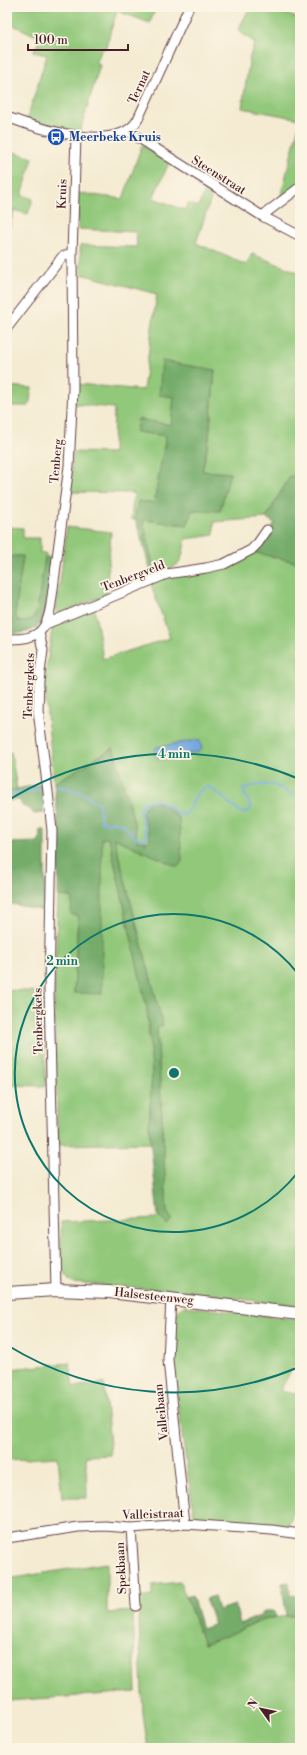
<svg xmlns="http://www.w3.org/2000/svg" width="307" height="1755" viewBox="0 0 307 1755" font-family="'Libre Bodoni',serif">
<style>
.green{fill:#92c87a;stroke:#6e7452}
.forest{fill:#75ac6a;stroke:#60664a}
.water{fill:#74a8e1;stroke:#5f6486}
.lines{fill:none;stroke-linecap:round;stroke-linejoin:round}
.stream{stroke:#74a8e1;stroke-width:2}
.minor-casing{stroke:#643e44;stroke-width:11}
.major-casing{stroke:#643e44;stroke-width:14}
.minor{stroke:#fff;stroke-width:9}
.major{stroke:#fff;stroke-width:12}
.ring{fill:none;stroke:#0f766e;stroke-width:2}
.labels{text-anchor:middle;stroke-width:3.5;stroke-linejoin:round;paint-order:stroke}
.street-label{font-size:12px;fill:#4a1f2b;stroke:#fcf5e5}
.transit-label{font-size:12px;font-weight:bold;fill:#164399;stroke:#fcf5e5;text-anchor:start}
.centre{fill:#0f766e;stroke:#fcf5e5;stroke-width:2}
.ring-label{font-size:12px;text-anchor:middle;font-weight:bold;fill:#0f766e;stroke:#fcf5e5;stroke-width:3.5;stroke-linejoin:round;paint-order:stroke}
</style>
<rect width="100%" height="100%" fill="#fcf5e5"/>
<filter id="ink" filterUnits="userSpaceOnUse"><feTurbulence type="fractalNoise" baseFrequency=".025" numOctaves="2"/><feDisplacementMap in="SourceGraphic" scale="8" xChannelSelector="R" yChannelSelector="G"/><feConvolveMatrix kernelMatrix="1 2 1 2 8 2 1 2 1" color-interpolation-filters="sRGB"/></filter>
<filter id="wash" filterUnits="userSpaceOnUse"><feTurbulence type="fractalNoise" baseFrequency=".012" numOctaves="4" result="noise"/><feDisplacementMap in="SourceGraphic" scale="16" xChannelSelector="R" yChannelSelector="G"/><feGaussianBlur stdDeviation="0.9" result="paint"/><feColorMatrix in="noise" values="0 0 0 0 0 0 0 0 0 0 0 0 0 0 0 0 0 1.4 0 .05"/><feComposite in="paint" operator="in"/></filter>
<g filter="url(#wash)">
<rect width="100%" height="100%" fill="#f4ebd2"/>
<!-- green -->
<path class="green" d="M7,7H154L156,8L150,23L117,11L105,49L102,48L96,64L100,65L80,131L57,127L27,119L47,55L33,52L41,38L13,25L7,37Z
M250,7H269L300,19V119L242,108L250,56L255,43L238,30Z
M300,121V183L280,199Z
M142,145L169,163L153,198L184,210L188,203L198,207L205,191L197,187L200,180L214,189L196,243L246,265L252,254L300,273V379L296,391L300,393V494L297,496L290,476L266,518L214,522V535L186,539C180,567 181,565 155,575L143,520L187,525L192,510L220,511L230,473L202,471L209,439L215,370L159,394L174,397L171,425L139,419L136,432L166,435L154,504L138,501L135,520L131,519L134,493L70,492L73,452L113,453L114,408L74,404L77,384L143,390L157,294L81,274L80,245L137,247L136,232L78,229V193L123,199Z
M7,150L33,158L22,195L33,199L28,214L14,210L9,229L7,228Z
M7,386L32,388L29,406H7Z
M7,527L23,528V538H40V553H46L37,611C33,620 28,624 18,621L15,615L23,556H12L7,575Z
M67,527L111,532L106,595L62,613L56,612Z
M253,552L300,563V1306L173,1291L72,1283C57,1272 62,1240 61,1222L160,1218L167,1224L172,1220L167,1213L157,1026L163,1025L114,838L177,866L179,818L159,802L142,813L149,833L150,839L147,842L137,841L134,822L113,748L54,783L44,686L52,628L58,622L94,606L103,659L170,638L150,582Z
M11,752L17,790L7,791V753Z
M102,838H109L147,1009L152,1072L149,1127L151,1143L58,1145L54,1004L58,896L72,897L78,915L74,993Z
M7,990L43,992L46,1086L7,1085Z
M184,1306L300,1320V1354L280,1391L300,1395V1497L287,1528L198,1519L194,1516L171,1358L173,1318L178,1310Z
M70,1363L73,1387L104,1383L111,1455L86,1456L87,1498H62L58,1457L7,1460V1393L11,1392L10,1369Z
M107,1563V1613L133,1611L136,1692L7,1701V1579Z
M180,1582L204,1644L231,1634L263,1619L300,1615V1748H148L143,1715L138,1598L152,1596V1585Z"/>
<!-- forest -->
<path class="forest" d="M162,361L215,370L209,439L202,471L230,473L220,511L192,510L187,525L143,520L155,575L152,576L138,527L135,520L138,501L154,503L166,436L136,432L138,419L171,425L174,397L159,395Z
M290,476H298L297,496L300,494V563L253,552L275,523L266,518Z
M12,556H23L15,615L18,621L23,622L33,619L37,611L45,557H54C51,573 49,618 37,627C28,634 17,633 7,634V575Z
M113,748L134,822L137,841L147,842L150,839L149,833L142,813C149,790 168,809 179,818L182,861L178,867L114,838L163,1025L157,1027L167,1212L172,1219L167,1225L158,1216L149,1127L152,1072L147,1009L109,838H102V994L74,993L78,916L71,914L72,897L58,896L59,830L54,783Z
M42,784L44,813L34,814L30,809L22,806L20,800L7,801V791Z
M40,829L45,830V911L7,903V843L39,842Z
M289,1582L290,1596L300,1595V1615L286,1616L282,1583Z
M192,1595L202,1629L215,1624L205,1599L214,1596L218,1610L235,1605L240,1624L260,1616L264,1611H274L276,1617L263,1619L231,1634L204,1644L186,1597Z"/>
<!-- water -->
<path class="water" d="M197,740L200,741L202,749L198,752L159,759L155,753V749L157,747Z"/>
<g class="lines">
<!-- stream -->
<path class="stream" d="M55,787C72,787 87,794 99,804L101,822C108,824 114,820 120,823C129,827 135,842 146,839C148,826 132,809 146,802C150,801 155,800 159,801C167,803 173,813 182,815L186,814C193,805 196,786 210,787L240,812L245,813L250,810C252,800 244,798 243,790C250,785 268,783 277,786C285,790 291,796 300,797
M7,795L41,789"/>
</g>
</g>
<g filter="url(#ink)">
<g class="lines">
<defs>
<path id="minor" d="M7,117C36,128 119,155 138,119L189,7
M128,131L262,216L300,236
M262,216L300,187
M7,328L62,257L72,253
M46,624L167,574L206,568L224,564L251,550L258,543L267,530
M39,633L43,650L39,681L38,710L48,792L52,831L49,991L56,1290
M7,639C36,640 47,633 51,604L69,466L73,389L72,253L76,136
M171,1298L168,1360L185,1524
M131,1528L136,1606
M7,1538L78,1527L105,1526L131,1528L185,1524L272,1530L300,1534"/>
<path id="major" d="M7,1293L56,1290L109,1292L300,1314"/>
</defs>
<!-- minor casing -->
<use href="#minor" class="minor-casing"/>
<!-- major casing -->
<use href="#major" class="major-casing"/>
<!-- minor -->
<use href="#minor" class="minor"/>
<!-- major -->
<use href="#major" class="major"/>
</g>
</g>
<!-- distance rings -->
<g class="ring">
<path d="M299 1171A159 159 0 1 1 299 975"/>
<path d="M299 1367A319 319 0 0 1 7 1345M7 801A319 319 0 0 1 299 779"/>
</g>
<!-- icons -->
<defs>
<symbol id="bus-disc" viewBox="-11 -11 22 22"><circle r="9.5" fill="#1a4fb4" stroke="#fcf5e5"/><path d="M-5-6H5V4H4V6H2V4H-2V6H-4V4H-5ZM-3.5-4V0h7V-4ZM-3.5 1.2v1.5H-2V1.2ZM2 1.2v1.5H3.5V1.2Z" fill="#fff"/></symbol>
</defs>
<g fill-rule="evenodd">
<use href="#bus-disc" x="46" y="127" width="20" height="20"/>
</g>
<g class="labels">
<!-- street labels -->
<g class="street-label">
<text transform="translate(139 87) rotate(-65)" y="4">Ternat</text>
<text transform="translate(219 175) rotate(32)" y="4">Steenstraat</text>
<text transform="translate(62 194) rotate(-88)" y="4">Kruis</text>
<text transform="translate(56 461) rotate(-85)" y="4">Tenberg</text>
<text transform="translate(133 576) rotate(-21)" y="4">Tenbergveld</text>
<text transform="translate(29 686) rotate(-88)" y="4">Tenbergkets</text>
<text transform="translate(38 1021) rotate(-91)" y="4">Tenbergkets</text>
<text transform="translate(154 1296) rotate(6)" y="4">Halsesteenweg</text>
<text transform="translate(161 1412) rotate(-96)" y="4">Valleibaan</text>
<text transform="translate(153 1514) rotate(-2)" y="4">Valleistraat</text>
<text transform="translate(121 1568) rotate(-93)" y="4">Spekbaan</text>
</g>
<!-- transit labels -->
<g class="transit-label">
<text x="69" y="141">Meerbeke Kruis</text>
</g>
</g>
<circle cx="174" cy="1073" r="6" class="centre"/>
<g class="ring-label">
<text x="174" y="758">4 min</text>
<text x="62" y="965">2 min</text>
</g>
<!-- margin -->
<rect width="307" height="1755" fill="none" stroke="#fcf5e5" stroke-width="24"/>
<!-- north arrow -->
<g transform="translate(261 1709) rotate(303)" stroke="#fcf5e5" stroke-width="3" paint-order="stroke">
<path d="M0-3L7 15L0 10L-7 15Z" fill="#4a1f2b"/>
<text y="-6" font-size="11" font-weight="bold" text-anchor="middle" fill="#4a1f2b">N</text>
</g>
<!-- scale -->
<path d="M28 44v6h100v-6" fill="none" stroke="#4a1f2b" stroke-width="2"/>
<text x="34" y="44" font-size="12" fill="#4a1f2b" stroke="#fcf5e5" stroke-width="3" paint-order="stroke">100 m</text>
</svg>
